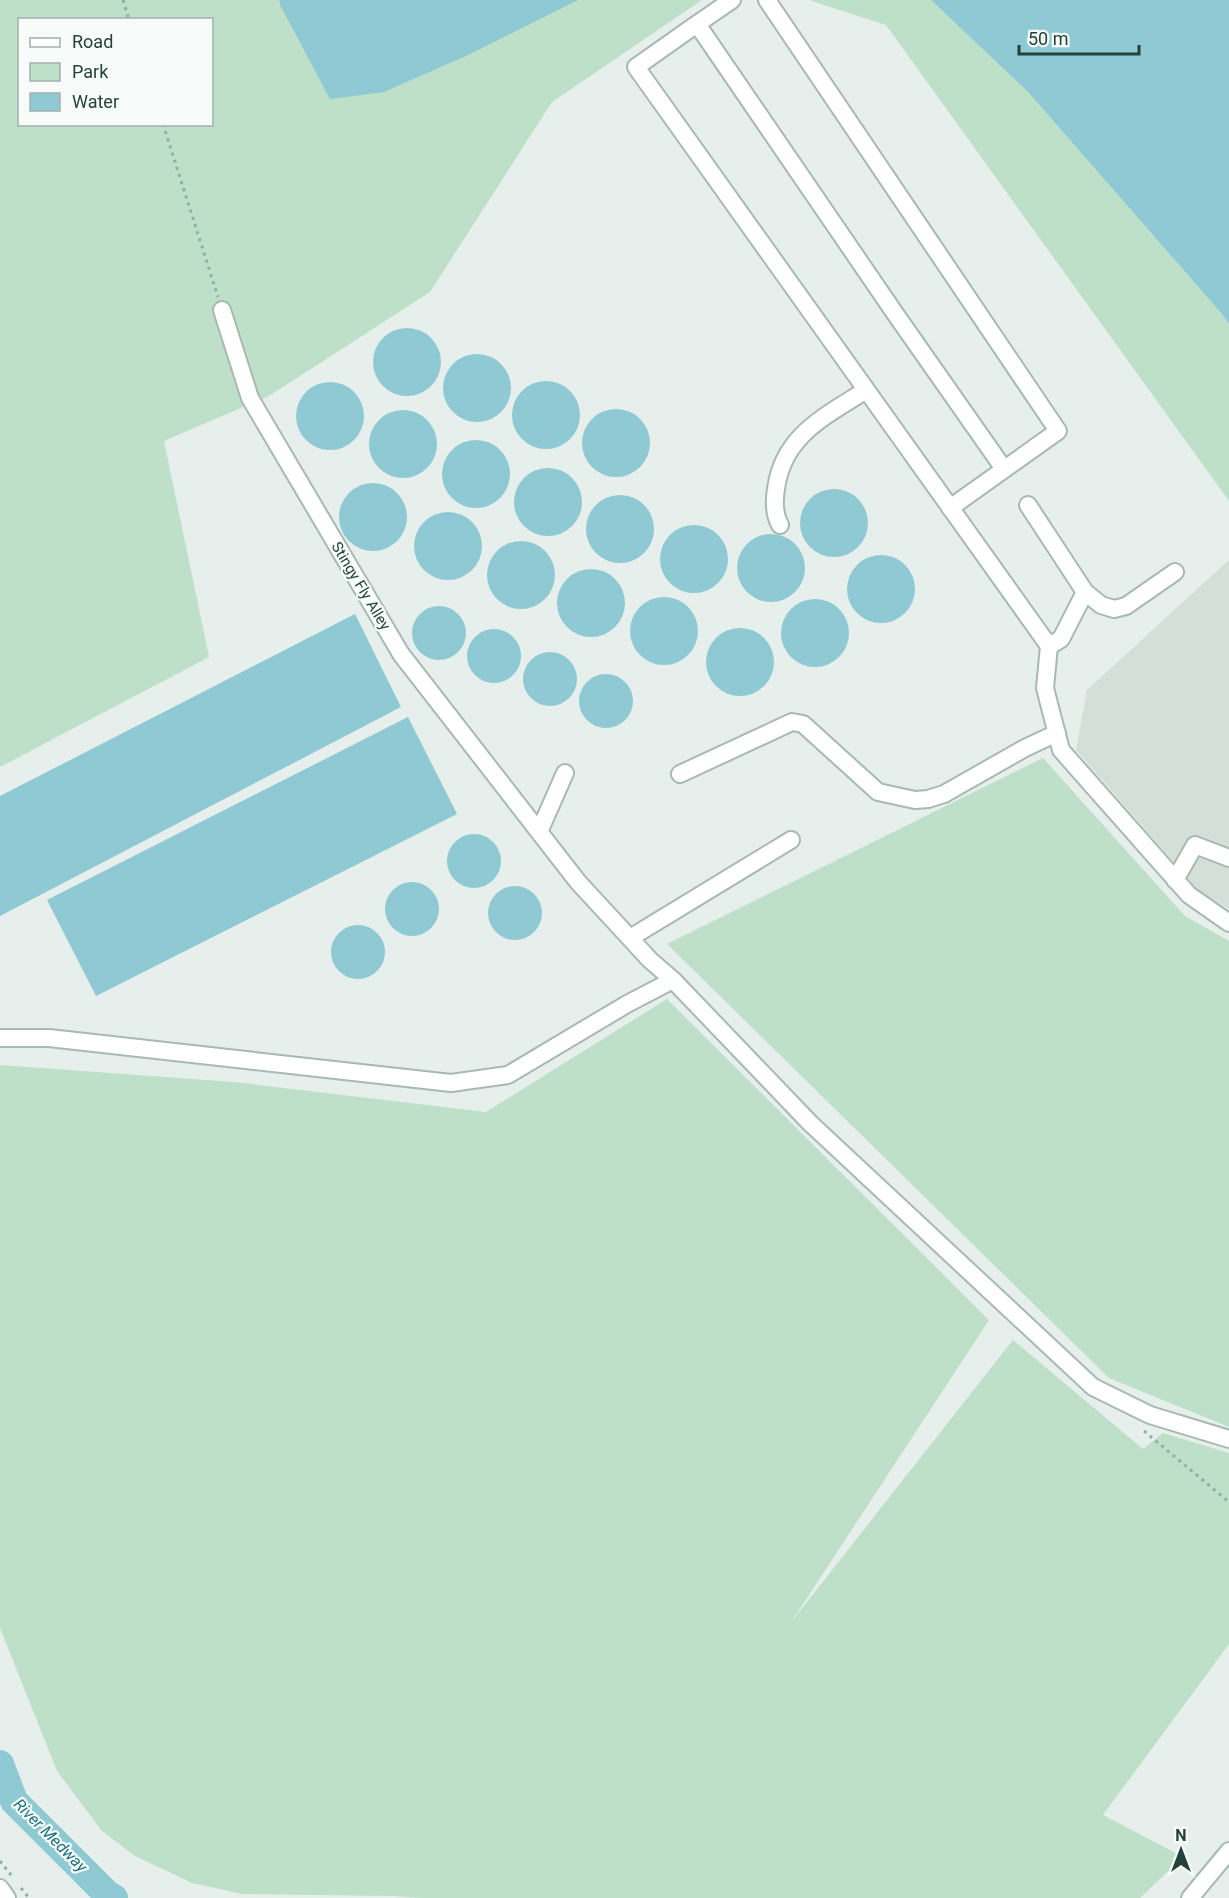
<svg xmlns="http://www.w3.org/2000/svg" width="1229" height="1898" viewBox="0 0 1229 1898" font-family="Roboto,sans-serif">
<style>
.built{fill:#d4dfda}
.green{fill:#bfe0c8;fill-rule:evenodd}
.water{fill:#8ec9d4}
.lines{fill:none;stroke-linecap:round;stroke-linejoin:round}
.river{stroke:#8ec9d4;stroke-width:28}
.minor-casing{stroke:#a8b8b2;stroke-width:20}
.path{stroke:#86b3a5;stroke-width:3;stroke-dasharray:3 4.5;stroke-linecap:butt}
.minor{stroke:#fff;stroke-width:16}
.labels{text-anchor:middle;stroke-width:4.5;stroke-linejoin:round;paint-order:stroke}
.street-label{font-size:15px;fill:#24423a;stroke:#f7fbf9}
.water-label{font-size:16px;font-style:italic;fill:#1c6f80;stroke:#f7fbf9}
</style>
<rect width="100%" height="100%" fill="#e6efeb"/>
<!-- built -->
<path class="built" d="M1229,560V909L1199,891L1076,750L1087,690Z"/>
<!-- green -->
<path class="green" d="M0,0H279L280,6L576,0H702L552,102L430,292L269,396L164,441L209,657L0,767ZM20,20H212V124H20Z
M809,0H931L1028,92L1222,314L1229,324V501L886,25Z
M1043,758L1185,916L1229,941V1427L1109,1378L667,944Z
M667,999L989,1320L792,1621L1013,1340L1143,1449L1163,1433L1229,1453V1644L1103,1815L1183,1857L1140,1898H422L392,1896L242,1894L192,1883L135,1856L102,1831L57,1771L0,1628V1065L234,1082L486,1112Z"/>
<!-- water -->
<path class="water" d="M279,0H578L468,55L384,92L330,99L280,5Z
M931,0H1229V324L1222,314L1028,92Z
M373 362a34 34 0 1 1 68 0a34 34 0 1 1-68 0Z
M443 388a34 34 0 1 1 68 0a34 34 0 1 1-68 0Z
M512 415a34 34 0 1 1 68 0a34 34 0 1 1-68 0Z
M296 416a34 34 0 1 1 68 0a34 34 0 1 1-68 0Z
M582 443a34 34 0 1 1 68 0a34 34 0 1 1-68 0Z
M369 444a34 34 0 1 1 68 0a34 34 0 1 1-68 0Z
M442 474a34 34 0 1 1 68 0a34 34 0 1 1-68 0Z
M514 502a34 34 0 1 1 68 0a34 34 0 1 1-68 0Z
M339 517a34 34 0 1 1 68 0a34 34 0 1 1-68 0Z
M800 523a34 34 0 1 1 68 0a34 34 0 1 1-68 0Z
M586 529a34 34 0 1 1 68 0a34 34 0 1 1-68 0Z
M414 546a34 34 0 1 1 68 0a34 34 0 1 1-68 0Z
M660 559a34 34 0 1 1 68 0a34 34 0 1 1-68 0Z
M737 568a34 34 0 1 1 68 0a34 34 0 1 1-68 0Z
M487 575a34 34 0 1 1 68 0a34 34 0 1 1-68 0Z
M847 589a34 34 0 1 1 68 0a34 34 0 1 1-68 0Z
M557 603a34 34 0 1 1 68 0a34 34 0 1 1-68 0Z
M630 631a34 34 0 1 1 68 0a34 34 0 1 1-68 0Z
M781 633a34 34 0 1 1 68 0a34 34 0 1 1-68 0Z
M412 633a27 27 0 1 1 54 0a27 27 0 1 1-54 0Z
M355,614L401,707L0,916V796Z
M706 662a34 34 0 1 1 68 0a34 34 0 1 1-68 0Z
M467 656a27 27 0 1 1 54 0a27 27 0 1 1-54 0Z
M523 679a27 27 0 1 1 54 0a27 27 0 1 1-54 0Z
M579 701a27 27 0 1 1 54 0a27 27 0 1 1-54 0Z
M408,717L457,814L96,996L47,900Z
M447 861a27 27 0 1 1 54 0a27 27 0 1 1-54 0Z
M385 909a27 27 0 1 1 54 0a27 27 0 1 1-54 0Z
M488 913a27 27 0 1 1 54 0a27 27 0 1 1-54 0Z
M331 952a27 27 0 1 1 54 0a27 27 0 1 1-54 0Z"/>
<g class="lines">
<!-- river -->
<path class="river" d="M0,1764L14,1801L108,1895L114,1898"/>
<defs>
<path id="minor" d="M732,0L697,24L894,312L1004,469
M767,0L1058,431L950,508
M697,24L636,67L1049,646L1045,688L1061,750L1189,895L1229,923
M222,310L250,398L401,654L578,882L650,960L673,980L810,1123L1093,1387L1150,1415L1229,1439
M1028,505L1085,592L1101,605L1114,609L1126,606L1175,572
M780,525C774,514 774,501 776,489C783,435 826,416 866,390
M1049,646L1061,639L1085,592
M680,774L792,722L803,724L878,792L915,800L928,799L944,794L1025,748L1057,733
M539,832L565,773
M1175,880L1195,845L1229,858
M630,938L791,840
M0,1038H49L451,1083L508,1075L627,1004L673,980
M0,1888L7,1898
M1190,1898L1229,1851"/>
</defs>
<!-- minor casing -->
<use href="#minor" class="minor-casing"/>
<!-- path -->
<path class="path" d="M123,0L129,20
M163,124L218,297
M1144,1431L1229,1502
M0,1861L11,1875
M21,1888L29,1898"/>
<!-- minor -->
<use href="#minor" class="minor"/>
</g>
<g class="labels">
<!-- street labels -->
<g class="street-label">
<text transform="translate(361 586) rotate(59)" y="5">Stingy Fly Alley</text>
</g>
<!-- water labels -->
<g class="water-label">
<text transform="translate(51 1835) rotate(45)" y="6">River Medway</text>
</g>
</g>
<!-- legend -->
<rect x="18" y="18" width="195" height="108" fill="#f7fbf9" stroke="#a3b1ad" stroke-width="1.5"/>
<rect x="30" y="38" width="30" height="9" fill="#ffffff" stroke="#a3b1ad" stroke-width="1.5"/>
<text x="72" y="48" font-size="18" fill="#24423a">Road</text>
<rect x="30" y="63" width="30" height="18" fill="#bfe0c8" stroke="#a3b1ad" stroke-width="1.5"/>
<text x="72" y="78" font-size="18" fill="#24423a">Park</text>
<rect x="30" y="93" width="30" height="18" fill="#8ec9d4" stroke="#a3b1ad" stroke-width="1.5"/>
<text x="72" y="108" font-size="18" fill="#24423a">Water</text>
<!-- north arrow -->
<g transform="translate(1181 1850)" stroke="#f7fbf9" stroke-width="4.5" paint-order="stroke">
<path d="M0-4.5L10 22L0 15L-10 22Z" fill="#24423a"/>
<text y="-9" font-size="16" font-weight="bold" text-anchor="middle" fill="#24423a">N</text>
</g>
<!-- scale -->
<path d="M1019 45v9h120v-9" fill="none" stroke="#24423a" stroke-width="3"/>
<text x="1028" y="45" font-size="18" fill="#24423a" stroke="#f7fbf9" stroke-width="4.5" paint-order="stroke">50 m</text>
</svg>
